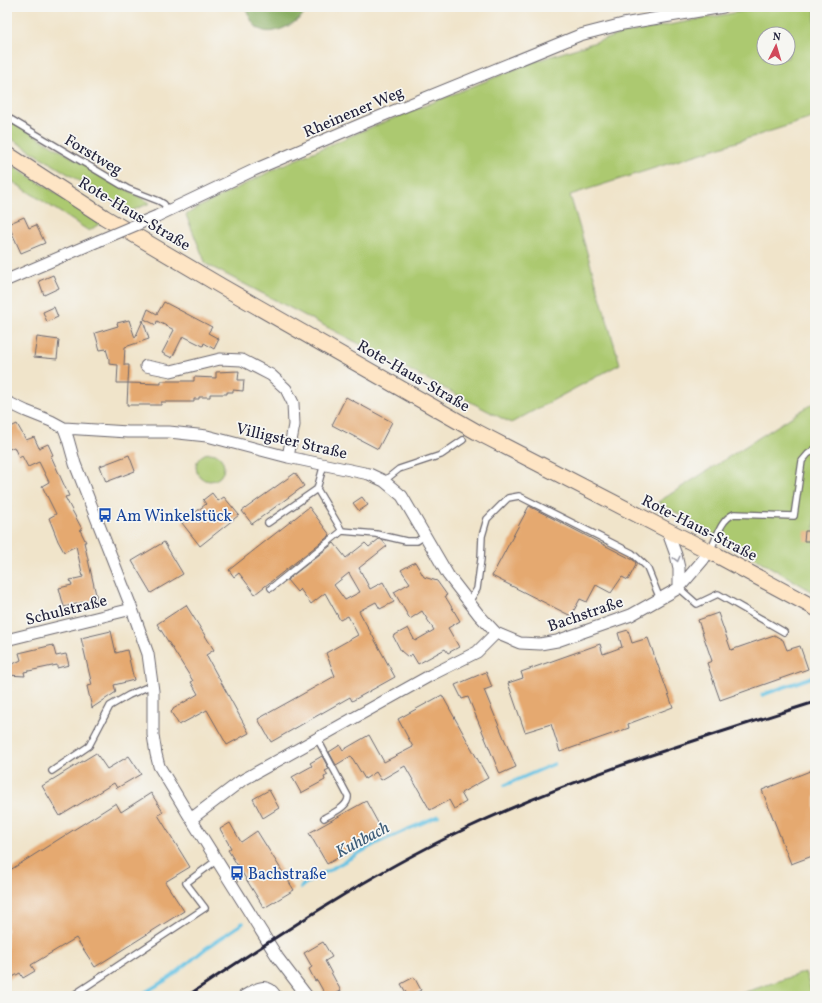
<svg xmlns="http://www.w3.org/2000/svg" width="822" height="1003" viewBox="0 0 822 1003" font-family="Vollkorn,serif">
<style>
.green{fill:#acc970;stroke:#677656;fill-rule:evenodd}
.forest{fill:#89ad62;stroke:#56684e}
.lines{fill:none;stroke-linecap:round;stroke-linejoin:round}
.stream{stroke:#66c3e4;stroke-width:3.5}
.building{fill:#e5a970;fill-rule:evenodd}
.service-casing{stroke:#6a666d;stroke-width:8}
.minor-casing{stroke:#6a666d;stroke-width:13}
.secondary-casing{stroke:#6a666d;stroke-width:17}
.service{stroke:#fff;stroke-width:5.5}
.minor{stroke:#fff;stroke-width:11}
.secondary{stroke:#fee5c5;stroke-width:15}
.rail{stroke:#22223b;stroke-width:3}
.minor-bridge-casing{stroke:#6a666d;stroke-width:13;stroke-linecap:butt}
.minor-bridge{stroke:#fff;stroke-width:11}
.oneway{stroke:#9c9ca7}
.labels{text-anchor:middle;stroke-width:3.5;stroke-linejoin:round;paint-order:stroke}
.street-label{font-size:16px;fill:#22223b;stroke:#f6f6f2}
.transit-label{font-size:16px;fill:#164399;stroke:#f6f6f2;text-anchor:start}
.water-label{font-size:17px;font-style:italic;fill:#3a5a76;stroke:#f6f6f2}
</style>
<rect width="100%" height="100%" fill="#f6f6f2"/>
<filter id="ink" filterUnits="userSpaceOnUse"><feTurbulence type="fractalNoise" baseFrequency=".025" numOctaves="2"/><feDisplacementMap in="SourceGraphic" scale="8" xChannelSelector="R" yChannelSelector="G"/><feConvolveMatrix kernelMatrix="1 2 1 2 8 2 1 2 1" color-interpolation-filters="sRGB"/></filter>
<filter id="wash" filterUnits="userSpaceOnUse"><feTurbulence type="fractalNoise" baseFrequency=".012" numOctaves="4" result="noise"/><feDisplacementMap in="SourceGraphic" scale="16" xChannelSelector="R" yChannelSelector="G"/><feGaussianBlur stdDeviation="0.9" result="paint"/><feColorMatrix in="noise" values="0 0 0 0 0 0 0 0 0 0 0 0 0 0 0 0 0 1.4 0 .05"/><feComposite in="paint" operator="in"/></filter>
<g filter="url(#wash)">
<rect width="100%" height="100%" fill="#f0e4ca"/>
<!-- green -->
<path class="green" d="M765,7H815V117L570,195L620,364L511,423L206,264L186,215L195,209L283,165L367,129L533,62L621,34ZM764,34H788V58H764Z
M7,119L150,203L129,212L7,136Z
M7,162L102,222L89,231L7,178Z
M815,402V593L658,502Z
M196 467a14 14 0 1 1 28 0a14 14 0 1 1-28 0Z
M805,972L813,996H734Z"/>
<!-- forest -->
<path class="forest" d="M245,7H310C302,20 276,37 261,30C252,26 249,15 245,7Z"/>
<g class="lines">
<!-- stream -->
<path class="stream" d="M762,695L815,676
M505,785L554,764
M301,888L303,885L377,843L438,816
M139,996L171,977L205,949L243,923"/>
</g>
<g id="blocks">
<!-- building -->
<path class="building" d="M24,217L29,228L36,225L45,243L21,253L8,224Z
M53,275L59,288L44,295L39,281Z
M164,302L212,327L208,333L219,339L214,349L204,343L203,346L183,336L172,358L162,353L174,330L157,321L156,325L144,319L148,309L157,314Z
M54,307L58,317L47,322L43,312Z
M129,320L135,338L143,320L149,339L125,347L124,365H129L128,383L161,384V381H194V377L216,378V372L239,371L238,380H244L243,391L233,390V392H227V394H210V397H199V399H194V402H161V405H127L128,383H117L118,365L109,364V359L106,349L100,350L95,333L118,326L117,323Z
M37,337L59,340L57,359L34,357Z
M346,397L392,422L378,449L332,425Z
M17,424L26,440L34,437L39,448L48,444L53,455L51,456L69,496L65,497L82,529L80,530L86,542H84L97,599L64,607L59,588L72,585L70,580L83,577L76,546L64,552L58,541L49,518L56,514L42,486L49,482L39,462L28,467L22,456L19,458L14,447L7,450V429Z
M129,455L135,471L106,482L100,466Z
M295,473L304,486L252,524L242,511Z
M212,493L218,501L224,497L239,515L200,546L182,523L206,504L203,500Z
M362,497L368,505L359,511L353,503Z
M529,506L635,561L636,565L628,580L622,577L611,593L596,585L587,602L580,599L571,616L492,576Z
M309,507L330,535L329,536L255,594L239,573L234,577L229,570Z
M805,531H815V541H804Z
M379,539L382,540L387,546L359,568L370,589L383,582L394,602L380,609L376,602L359,611L395,677L352,701L350,697L271,742L258,719L335,676L326,653L358,635L348,616L340,620L325,593L311,604L300,589L297,592L287,580L334,543L346,558L365,543L369,547ZM349,573L360,592L345,600L334,585Z
M164,542L183,574L151,593L132,561Z
M415,562L424,577L437,581L447,595L445,596L460,621L448,628L459,647L448,653L445,649L418,664L412,654L408,657L401,651L393,636L408,628L415,641L434,630L422,611L410,619L394,592L410,583L401,570Z
M186,605L214,650L206,655L249,733L227,745L207,710L179,725L171,712L173,710V709L198,694L191,682L193,681L157,624Z
M718,613L731,650L774,635L783,640L787,650L800,646L808,669L720,700L707,663L712,661L698,620Z
M628,630L632,643L648,638L673,707L628,724L629,728L560,752L551,724L525,732L508,683L523,678L521,672L600,644L603,654L622,647L618,633Z
M111,631L116,653L127,650L134,680L114,685L116,692L92,708L87,686L92,685L81,638Z
M53,645L56,656L66,654L69,665L57,668V665L24,672L25,676L7,675V667L21,660L19,653Z
M486,672L492,687L484,690L516,767L500,774L468,697L462,699L455,685Z
M442,695L488,778L461,793L466,802L454,809L449,800L430,810L405,766L381,780L376,772L365,779L351,756L336,765L329,752L340,745L343,750L369,735L384,762L413,747L398,719Z
M96,753L107,769L129,756L141,774L117,788L114,783L60,816L42,786Z
M322,756L329,769L325,771L328,775L324,777L325,780L301,793L292,777L312,766L310,763Z
M815,769V855L791,864L762,790Z
M269,790L279,808L263,818L253,799Z
M151,793L163,812L158,815L190,867L165,882L184,911L95,967L76,938L31,965L35,971L23,978L20,973L7,980V872L116,803L121,812Z
M366,801L383,832L327,864L309,833Z
M230,823L241,842L257,831L294,890L264,908L228,850L231,848L220,829Z
M323,942L332,957L325,961L341,991L331,996H326L317,980L315,981L309,969L312,967L304,953Z
M414,977L421,990L411,996H408L401,984Z"/>
</g>
</g>
<g filter="url(#ink)">
<use href="#blocks" fill-opacity="0" stroke="#6a666d" stroke-width="1"/>
<g class="lines">
<defs>
<path id="service" d="M7,117L128,189L159,201L164,204L168,211
M384,481L399,469L441,455L463,440
M268,523L317,489L324,464
M342,531L376,534L406,541H417L425,536
M710,551C717,538 720,520 734,514L794,516L802,461L808,454L815,449
M271,588L342,531L317,489
M679,588L697,604L718,594L784,632
M469,602L477,589L481,559L482,536L487,519L508,498L519,496L632,553L647,567L660,599
M317,738L348,796C349,807 332,813 324,818
M52,771L89,746L110,706L129,695L152,685
M72,996L205,908L186,883L217,860"/>
<path id="minor" d="M157,216L254,170L364,123L580,35L623,24L723,7
M7,280L98,241
M146,366L171,371L220,359L242,360L271,375L286,389L293,403L294,425L288,457
M7,402L26,411L51,421L64,428L128,432H169L207,436L288,457L369,474L384,481L402,496L448,575L479,615L496,633L520,643L540,644L557,641L631,615L679,588L703,560L709,551
M64,428L68,439L75,464L132,609L148,654L153,691V735L156,754L159,766L191,819L278,958L307,996
M667,530L676,555L679,568V588
M7,641L10,639L132,609
M191,819L241,781L431,675L477,652L496,633
M244,996C257,989 266,981 276,996"/>
<path id="secondary" d="M7,154L104,217L221,286L477,432L667,530L709,551L815,608"/>
</defs>
<!-- service casing -->
<use href="#service" class="service-casing"/>
<!-- minor casing -->
<use href="#minor" class="minor-casing"/>
<!-- secondary casing -->
<use href="#secondary" class="secondary-casing"/>
<!-- service -->
<use href="#service" class="service"/>
<!-- minor -->
<use href="#minor" class="minor"/>
<!-- secondary -->
<use href="#secondary" class="secondary"/>
<!-- rail -->
<path class="rail" d="M187,996C277,936 366,876 463,830C576,776 696,740 815,702"/>
<defs>
<path id="minor-bridge" d="M98,241L157,216"/>
</defs>
<!-- minor-bridge casing -->
<use href="#minor-bridge" class="minor-bridge-casing"/>
<!-- minor-bridge -->
<use href="#minor-bridge" class="minor-bridge"/>
</g>
<!-- one-way arrows -->
<defs><path id="oneway-chevron" d="M-2-3.5L2.5 0L-2 3.5" fill="none" stroke-width="1.6" stroke-linecap="round" stroke-linejoin="round"/></defs>
<use class="oneway" href="#oneway-chevron" transform="translate(677 559) rotate(76)"/>
</g>
<!-- icons -->
<defs>
<symbol id="bus-bare" viewBox="-9 -9 18 18"><path d="M-5-6H5V4H4V6H2V4H-2V6H-4V4H-5ZM-3.5-4V0h7V-4ZM-3.5 1.2v1.5H-2V1.2ZM2 1.2v1.5H3.5V1.2Z" fill="#1a4fb4" stroke="#f6f6f2" stroke-width="2.5" paint-order="stroke"/></symbol>
</defs>
<g fill-rule="evenodd">
<use href="#bus-bare" x="95" y="505" width="20" height="20"/>
<use href="#bus-bare" x="227" y="863" width="20" height="20"/>
</g>
<g class="labels">
<!-- street labels -->
<g class="street-label">
<text transform="translate(353 111) rotate(-23)" y="6">Rheinener Weg</text>
<text transform="translate(94 154) rotate(31)" y="6">Forstweg</text>
<text transform="translate(135 213) rotate(31)" y="6">Rote-Haus-Straße</text>
<text transform="translate(414 375) rotate(30)" y="6">Rote-Haus-Straße</text>
<text transform="translate(292 440) rotate(13)" y="6">Villigster Straße</text>
<text transform="translate(700 527) rotate(27)" y="6">Rote-Haus-Straße</text>
<text transform="translate(66 609) rotate(-14)" y="6">Schulstraße</text>
<text transform="translate(585 613) rotate(-19)" y="6">Bachstraße</text>
</g>
<!-- transit labels -->
<g class="transit-label">
<text x="116" y="521">Am Winkelstück</text>
<text x="248" y="879">Bachstraße</text>
</g>
<!-- water labels -->
<g class="water-label">
<text transform="translate(362 839) rotate(-28)" y="6">Kuhbach</text>
</g>
</g>
<!-- margin -->
<rect width="822" height="1003" fill="none" stroke="#f6f6f2" stroke-width="24"/>
<!-- north arrow -->
<g transform="translate(776 46) rotate(5)"><circle r="19" fill="#f6f6f2" stroke="#a1a1a9"/>
<path d="M0-3L7 15L0 10L-7 15Z" fill="#d1495b"/>
<text y="-6" font-size="11" font-weight="bold" text-anchor="middle" fill="#22223b">N</text>
</g>
</svg>
